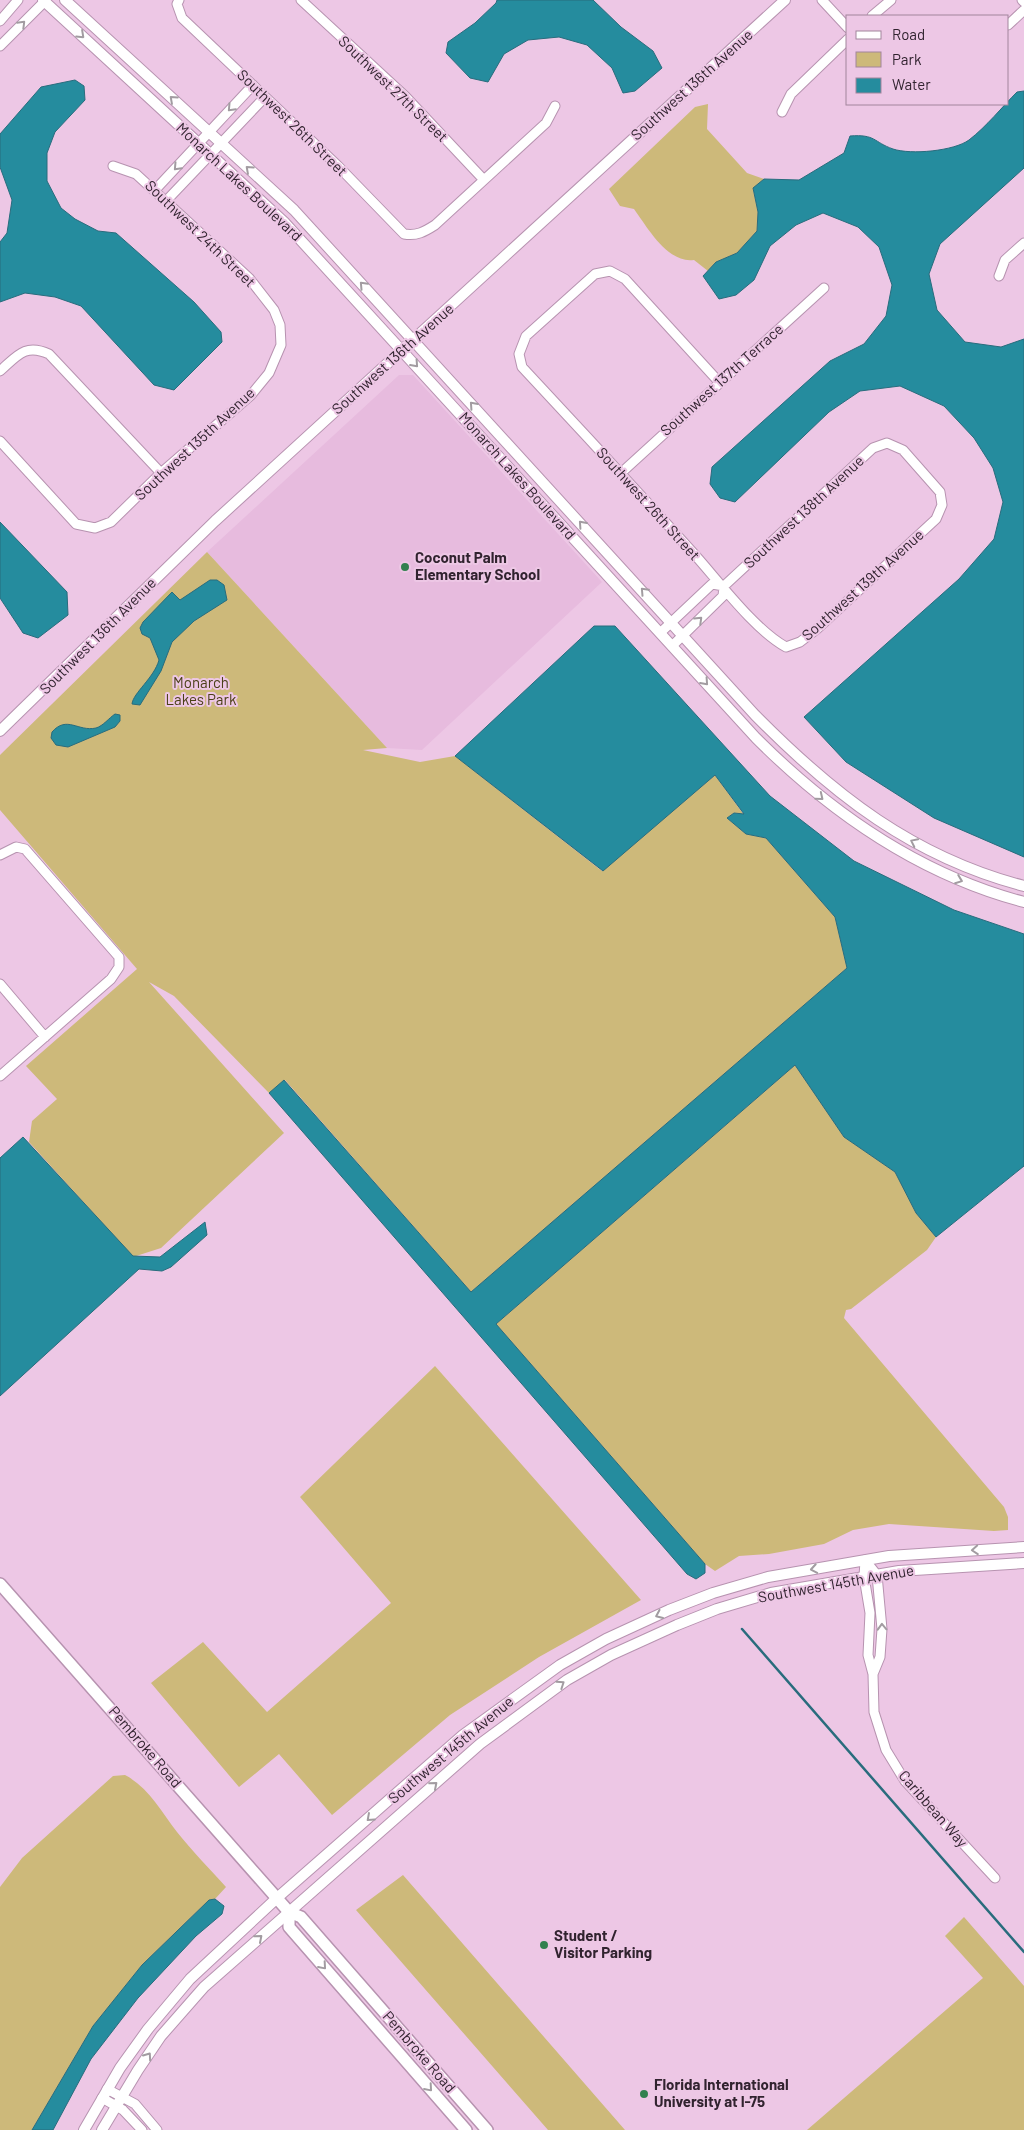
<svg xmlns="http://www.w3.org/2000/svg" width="1024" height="2130" viewBox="0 0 1024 2130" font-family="Barlow,sans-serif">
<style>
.built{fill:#e7bbde}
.green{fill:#cdb97a}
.water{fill:#258c9e;stroke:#296c7d}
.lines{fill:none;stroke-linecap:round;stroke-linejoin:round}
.stream{stroke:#296c7d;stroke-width:2.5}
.minor-casing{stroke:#b793b0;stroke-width:11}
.tertiary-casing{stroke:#b793b0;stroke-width:12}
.secondary-casing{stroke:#b793b0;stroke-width:14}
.minor{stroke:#fff;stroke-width:9}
.tertiary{stroke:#fff;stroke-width:10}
.secondary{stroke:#fff;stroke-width:11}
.oneway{stroke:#a29ca1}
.poi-dot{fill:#32804f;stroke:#edc7e5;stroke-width:2}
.labels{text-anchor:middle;stroke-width:4;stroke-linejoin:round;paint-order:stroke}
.street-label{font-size:15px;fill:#31232f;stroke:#edc7e5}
.poi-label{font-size:15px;font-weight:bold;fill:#31232f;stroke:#edc7e5;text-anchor:start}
.park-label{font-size:15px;fill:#4b4018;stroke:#edc7e5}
</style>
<rect width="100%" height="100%" fill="#edc7e5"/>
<!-- built -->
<path class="built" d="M399,375H413L602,582L422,750L387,748L207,552Z"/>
<!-- green -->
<path class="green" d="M708,104L707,129L747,173L764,179L753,189L758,212L757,231L737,253L716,262L708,271L694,260C668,264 647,227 634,209L620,206L609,189L695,107Z
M207,552L387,748L363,750L420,762L455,756L602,871L715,775L744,815L734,813L727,818L746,834L766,838L835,917L847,968L471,1292L285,1080L269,1093L174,996L149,982L284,1133L161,1248L133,1257L29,1142L32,1121L57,1099L26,1066L137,969L0,810V755Z
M795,1065L844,1137L895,1172L916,1213L936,1237L927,1250L851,1309L846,1310L844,1318L1004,1507L1008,1517V1530L994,1531L889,1524L853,1530L824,1544L769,1554L739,1556L715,1571L705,1564L496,1324Z
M435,1366L641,1600L539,1657L450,1715L332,1815L279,1754L239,1787L151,1683L203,1642L267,1712L391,1603L300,1497Z
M125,1775C148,1787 161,1811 177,1832C192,1851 210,1869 226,1887L215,1899L209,1900L142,1965L93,2026L32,2130H0V1887L22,1858L113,1776Z
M403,1875L625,2130H548L356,1910Z
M964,1917L1024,1986V2130H807L983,1978L945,1936Z"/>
<!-- water -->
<path class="water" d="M497,0H593L621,27L653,51L662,68L635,91L623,93L612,68L587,45L559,37L528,40L504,54L488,82L470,78L446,53L448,42L475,23L496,3Z
M75,80L84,86L85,100L55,132L47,153V181L61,208L75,219L98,231L116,233L194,302L221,332L222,342L174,390L154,385L81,306L55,297L25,293L0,302V242L7,233L12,200L0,167V134L41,87Z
M1024,91V168L940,244L929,274L937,310L965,342L1001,347L1024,339V857L934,818L846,762L804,717L959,579L994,539L1003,502L993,468L974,438L944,406L900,386L860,391L829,412L735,502L720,498L710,484L712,467L830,361L864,344L886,316L892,285L879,247L858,227L823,213L796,225L770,246L754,280L736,295L719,299L703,276L716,262L737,253L757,231L758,212L753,188L764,179L799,180L844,153L850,136C876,134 873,142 893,149C911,155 954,151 969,140C987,126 1002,107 1017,92Z
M0,522L67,592L68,615L38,638L23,633L0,598Z
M210,580H217L224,585L227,600L194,621L172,642L161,671L140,705L132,704C133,693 154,678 159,660L150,638L142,634L140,628L143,622L172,592L180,600Z
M594,626H615L770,796L854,861L954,910L1024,934V1166L936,1237L916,1213L895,1172L844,1137L795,1065L496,1324L705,1564V1573L696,1579L687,1574L269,1093L284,1080L471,1292L847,968L835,917L766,838L746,834L727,818L734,813L744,814L715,775L603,871L455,756Z
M115,714L120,715V721L115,727L68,747L56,745L51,738L52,732C67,715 78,732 96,728C103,726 109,718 115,714Z
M23,1137L133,1256L160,1257L205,1222L207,1235L171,1267L162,1271L139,1269L0,1396V1158Z
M215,1899L224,1906L222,1914L196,1936L138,1998L91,2059L53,2130H32L93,2026L142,1965L209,1900Z"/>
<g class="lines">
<!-- stream -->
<path class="stream" d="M742,1629L1024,1952"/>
<defs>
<path id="minor" d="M179,0L177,4L182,18L338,166L404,234C417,236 424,232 435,225L546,123L555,106
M301,0L405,96L484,180
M822,0L848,28
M1022,0L1024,2
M872,16L891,0
M0,21L18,0
M1008,25L1024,10
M0,46L46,0
M782,112L791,94L848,39
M155,190L253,85
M167,200L265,97
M999,276L1005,260L1024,243
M0,371C17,356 25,343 49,354L161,473
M0,441L76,524L95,528L111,522L161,473L251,395L269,373L281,345L280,325L274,310L249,278L136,174L113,166
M621,473L824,288
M660,633L712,584L724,586
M672,646L723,596L724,586L873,448L887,443L903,450L940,492L942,505L936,519L817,629L800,642L786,647C755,630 720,583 695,555C638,492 580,429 522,367L519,354L526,336L595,274L610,271L625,279L719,382
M0,855L16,847L25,849L119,957V967L111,979L0,1076
M0,984L45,1037
M865,1560L864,1577L870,1613L868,1655L873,1674L874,1712L886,1750L905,1781L995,1878
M865,1560L877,1575L882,1629L880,1657L873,1674
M107,2089L135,2104L157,2130
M102,2098L123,2110L142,2130"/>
<path id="tertiary" d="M43,0L285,223L756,738C831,813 921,875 1024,902
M65,0L294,210L755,715C834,795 913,857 1024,886
M0,731L215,521L785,0
M84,2130L120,2068L148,2029L190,1979L277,1898L463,1735L560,1665L606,1639L669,1610L713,1593L768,1577L889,1556L1024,1547
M102,2130L138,2070L161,2036L204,1987L480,1744L567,1680L611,1655L677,1625L717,1609L771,1593L899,1571L1024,1563"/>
<path id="secondary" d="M0,1584L289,1912L301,1917L487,2130
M289,1912V1927L466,2130"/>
</defs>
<!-- minor casing -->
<use href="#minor" class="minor-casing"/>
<!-- tertiary casing -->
<use href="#tertiary" class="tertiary-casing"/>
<!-- secondary casing -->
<use href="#secondary" class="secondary-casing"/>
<!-- minor -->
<use href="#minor" class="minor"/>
<!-- tertiary -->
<use href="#tertiary" class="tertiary"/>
<!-- secondary -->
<use href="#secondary" class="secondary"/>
</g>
<!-- one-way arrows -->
<defs><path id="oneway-chevron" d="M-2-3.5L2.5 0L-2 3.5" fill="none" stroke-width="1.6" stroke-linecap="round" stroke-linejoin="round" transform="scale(1.25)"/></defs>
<g class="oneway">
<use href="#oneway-chevron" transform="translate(22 24) rotate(-45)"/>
<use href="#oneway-chevron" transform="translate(81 35) rotate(43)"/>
<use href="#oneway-chevron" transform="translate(173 99) rotate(-138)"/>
<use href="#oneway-chevron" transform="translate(231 108) rotate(133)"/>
<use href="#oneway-chevron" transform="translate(177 167) rotate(133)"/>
<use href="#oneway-chevron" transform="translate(249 169) rotate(-138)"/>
<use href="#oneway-chevron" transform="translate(363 285) rotate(-133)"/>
<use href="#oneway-chevron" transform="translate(415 364) rotate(48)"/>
<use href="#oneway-chevron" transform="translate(473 405) rotate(-132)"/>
<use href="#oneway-chevron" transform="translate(582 524) rotate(-132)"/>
<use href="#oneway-chevron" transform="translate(644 591) rotate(-133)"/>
<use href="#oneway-chevron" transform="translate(699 620) rotate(-44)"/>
<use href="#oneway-chevron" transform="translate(705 682) rotate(48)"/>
<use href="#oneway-chevron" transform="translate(820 797) rotate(39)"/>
<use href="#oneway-chevron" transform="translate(914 842) rotate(-154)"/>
<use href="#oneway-chevron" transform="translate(959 880) rotate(21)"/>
<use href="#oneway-chevron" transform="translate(975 1550) rotate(176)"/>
<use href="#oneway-chevron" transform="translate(814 1569) rotate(170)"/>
<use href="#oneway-chevron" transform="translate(659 1615) rotate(156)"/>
<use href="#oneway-chevron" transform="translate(882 1627) rotate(-92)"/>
<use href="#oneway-chevron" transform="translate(561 1684) rotate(-34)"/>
<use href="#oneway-chevron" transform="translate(434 1785) rotate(-41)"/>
<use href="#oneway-chevron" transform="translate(370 1818) rotate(138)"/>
<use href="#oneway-chevron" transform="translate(259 1938) rotate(-41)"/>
<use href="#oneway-chevron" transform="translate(323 1966) rotate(49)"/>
<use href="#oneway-chevron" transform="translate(148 2056) rotate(-55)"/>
<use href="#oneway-chevron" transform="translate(429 2088) rotate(49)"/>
</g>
<!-- markers -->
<g class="poi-dot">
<circle cx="405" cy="567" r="5"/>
<circle cx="544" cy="1945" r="5"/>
<circle cx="644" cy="2094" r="5"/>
</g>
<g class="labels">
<!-- street labels -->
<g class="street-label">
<text transform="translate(692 85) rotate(-42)" y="5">Southwest 136th Avenue</text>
<text transform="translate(393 89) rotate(44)" y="5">Southwest 27th Street</text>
<text transform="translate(292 123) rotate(44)" y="5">Southwest 26th Street</text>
<text transform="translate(239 182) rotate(43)" y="5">Monarch Lakes Boulevard</text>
<text transform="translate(200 234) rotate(44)" y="5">Southwest 24th Street</text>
<text transform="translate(393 359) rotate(-42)" y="5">Southwest 136th Avenue</text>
<text transform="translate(722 380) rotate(-42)" y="5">Southwest 137th Terrace</text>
<text transform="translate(195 444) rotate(-43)" y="5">Southwest 135th Avenue</text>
<text transform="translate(517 476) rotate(48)" y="5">Monarch Lakes Boulevard</text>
<text transform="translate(648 504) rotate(48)" y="5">Southwest 26th Street</text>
<text transform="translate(804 512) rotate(-43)" y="5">Southwest 138th Avenue</text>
<text transform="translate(863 585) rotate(-42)" y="5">Southwest 139th Avenue</text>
<text transform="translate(98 636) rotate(-45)" y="5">Southwest 136th Avenue</text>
<text transform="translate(836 1584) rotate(-10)" y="5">Southwest 145th Avenue</text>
<text transform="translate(145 1747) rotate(49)" y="5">Pembroke Road</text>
<text transform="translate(451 1750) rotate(-40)" y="5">Southwest 145th Avenue</text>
<text transform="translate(933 1809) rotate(49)" y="5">Caribbean Way</text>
<text transform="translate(419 2052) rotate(49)" y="5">Pembroke Road</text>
</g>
<!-- poi labels -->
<g class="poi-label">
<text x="415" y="563">Coconut Palm<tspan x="415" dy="17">Elementary School</tspan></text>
<text x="554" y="1941">Student /<tspan x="554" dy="17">Visitor Parking</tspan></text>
<text x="654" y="2090">Florida International<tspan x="654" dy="17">University at I-75</tspan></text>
</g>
<!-- park labels -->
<g class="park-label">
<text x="201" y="688">Monarch<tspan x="201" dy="17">Lakes Park</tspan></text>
</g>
</g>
<!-- legend -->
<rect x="846" y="15" width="162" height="90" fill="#edc7e5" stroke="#a2859c"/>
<rect x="856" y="31" width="25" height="8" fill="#ffffff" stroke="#a2859c"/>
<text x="892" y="40" font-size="15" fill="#31232f">Road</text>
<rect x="856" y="52" width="25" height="15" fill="#cdb97a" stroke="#a2859c"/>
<text x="892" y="65" font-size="15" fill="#31232f">Park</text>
<rect x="856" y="78" width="25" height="15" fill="#258c9e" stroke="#a2859c"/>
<text x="892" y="90" font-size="15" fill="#31232f">Water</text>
</svg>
